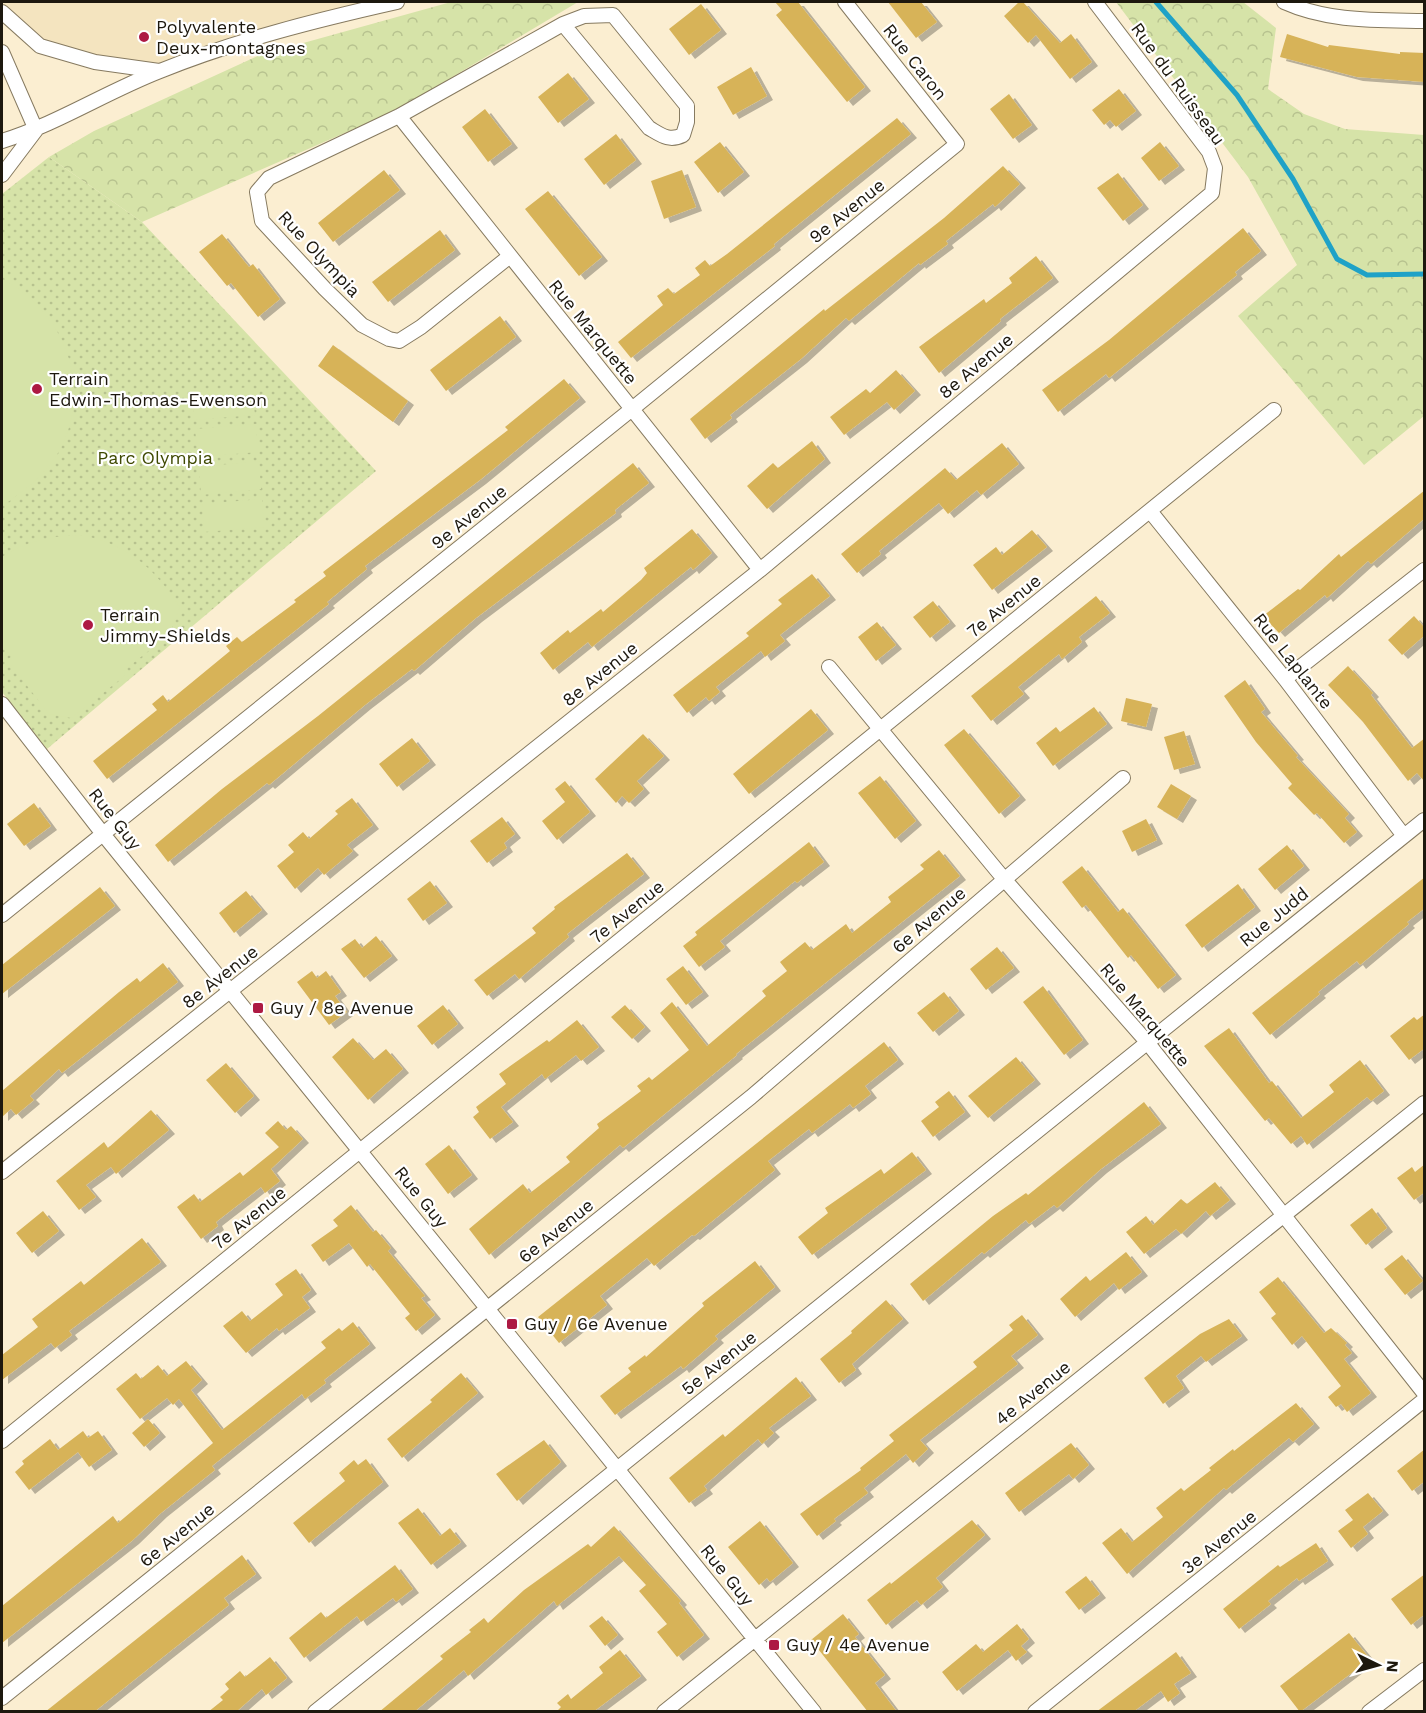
<svg xmlns="http://www.w3.org/2000/svg" width="1426" height="1713" viewBox="0 0 1426 1713" font-family="'Work Sans',sans-serif">
<style>
.built{fill:#f4e4bf}
.grass{fill:url(#grass-dots)}
.forest{fill:url(#forest-crowns)}
.pitch{fill:#d6e3a8}
.lines{fill:none;stroke-linecap:round;stroke-linejoin:round}
.stream{stroke:#1fa2c7;stroke-width:5}
.building{fill:#d7b359;filter:url(#shadow)}
.minor-casing{stroke:#867a60;stroke-width:16}
.minor{stroke:#fff;stroke-width:14}
.poi-dot{fill:#ad1943;stroke:#fff;stroke-width:2}
.labels{text-anchor:middle;stroke-width:4.5;stroke-linejoin:round;paint-order:stroke}
.poi-label{font-size:18px;fill:#1d180e;stroke:#fff;text-anchor:start}
.street-label{font-size:18px;fill:#1d180e;stroke:#fff}
.park-label{font-size:18px;fill:#3f4902;stroke:#fff}
</style>
<defs>
<pattern id="grass-dots" width="8" height="8" patternUnits="userSpaceOnUse" patternTransform="scale(1.5)"><rect width="8" height="8" fill="#d6e3a8"/><path d="M2 2h.1M6 6h.1" fill="none" stroke="#b7c28f" stroke-width="1.8" stroke-linecap="round"/></pattern>
<pattern id="forest-crowns" width="20" height="18" patternUnits="userSpaceOnUse" patternTransform="scale(1.5)"><rect width="20" height="18" fill="#d6e3a8"/><path d="M2 6a3 3 0 1 1 6 0M12 15a3 3 0 1 1 6 0" fill="none" stroke="#b7c28f"/></pattern>
<filter id="shadow"><feDropShadow dx="6" dy="4" stdDeviation="0" flood-color="#0004"/></filter>
</defs>
<rect width="100%" height="100%" fill="#fbeed1"/>
<!-- built -->
<path class="built" d="M2,2H397L159,71L40,46L2,12Z"/>
<!-- grass -->
<path class="grass" d="M49,157L142,222L376,471L47,749L2,692V194Z"/>
<!-- forest -->
<path class="forest" d="M451,2H578L397,110L142,222L49,157L94,131L260,55Z
M1116,2H1243L1276,28L1268,89L1304,114L1345,129L1424,135V416L1364,465L1238,316L1297,265L1248,177Z"/>
<!-- pitch -->
<path class="pitch" d="M2,279C65,311 95,389 58,453C44,476 23,492 2,506Z
M252,387L255,415L194,420L192,392Z
M256,424L258,452L198,457L195,429Z
M259,461L261,489L201,495L199,467Z
M262,499L264,527L204,532L202,504Z
M80,535C128,544 153,567 180,607L169,635L123,671L126,675L71,718L49,714L7,660L11,657L2,644V557C26,541 51,536 80,535Z"/>
<g class="lines">
<!-- stream -->
<path class="stream" d="M1156,2L1237,95L1293,179L1337,259L1367,275L1424,274"/>
</g>
<!-- building -->
<path class="building" d="M775,2H798L865,87L847,102L776,15L782,10Z
M888,2H921L937,22L916,38Z
M1019,2H1023L1060,43L1071,34L1092,62L1070,79L1036,35L1028,43L1004,16Z
M701,4L721,30L689,55L669,29Z
M1287,34L1328,47L1329,45L1400,54V52L1425,53V82L1357,77L1280,57Z
M751,67L767,96L733,115L717,87Z
M568,73L589,99L558,123L538,97Z
M1119,89L1136,111L1116,127L1110,120L1104,125L1092,110Z
M1009,94L1032,125L1013,139L990,109Z
M485,109L512,144L488,162L462,127Z
M897,118L911,134L774,244L775,246L631,358L618,342L663,305L657,296L668,288L674,294L700,275L695,268L705,260L710,266L727,254Z
M616,134L636,160L604,185L584,159Z
M720,142L744,172L718,193L694,162Z
M1160,142L1179,166L1159,181L1141,158Z
M1003,166L1020,184L995,207L993,204L946,241L948,244L920,265L919,263L849,321L846,318L801,359L730,415L732,418L705,439L690,419L824,309L825,311L944,218Z
M384,170L400,190L333,242L318,223Z
M682,170L696,207L664,219L651,181Z
M1118,173L1143,205L1123,221L1097,188Z
M548,191L602,257L579,276L525,209Z
M1243,228L1261,251L1235,272L1237,275L1109,378L1106,374L1058,412L1042,390L1109,340Z
M440,230L455,250L388,302L372,282Z
M222,234L249,267L253,264L280,299L258,317L231,283L227,286L199,252Z
M1036,256L1053,278L1000,319L1001,321L939,373L919,347L984,299L986,303L1012,283L1009,278Z
M500,316L516,337L446,391L430,370Z
M333,345L408,401L393,422L318,366Z
M896,370L915,391L894,410L887,402L844,435L830,417L866,389L870,393Z
M564,379L580,398L480,480L365,566L367,569L327,602L329,604L107,779L93,761L157,710L152,704L163,695L168,702L230,651L226,646L237,637L242,642L296,602L294,600L326,576L323,572L508,430L505,427Z
M812,441L825,459L767,509L747,486L773,463L778,468Z
M1002,443L1019,464L981,495L977,490L948,514L939,503L879,551L881,554L857,573L841,554L945,468L956,480Z
M633,463L649,483L615,510L616,513L476,618L414,671L412,669L365,705L269,785L267,783L168,862L155,845L222,789L318,716Z
M1425,490V518L1371,564L1368,561L1327,598L1325,595L1279,633L1263,616L1298,589L1300,590L1339,554L1341,557Z
M692,529L712,553L693,570L691,567L592,647L588,642L553,670L540,653L568,630L570,633L601,609L603,612L641,580L647,573L644,568Z
M1032,530L1047,547L992,590L973,565L996,547L1002,555Z
M812,574L830,596L780,635L785,641L765,657L761,651L716,687L720,692L709,701L706,697L687,713L673,695L749,636L746,633L782,604L778,600Z
M1096,596L1110,613L1079,637L1082,642L1062,659L1059,654L1018,687L1024,694L991,721L971,696Z
M933,601L950,622L930,638L913,617Z
M1414,616L1425,628V635L1402,655L1388,640Z
M877,622L896,645L876,661L858,637Z
M1348,666L1373,693L1371,695L1412,748L1425,738V782L1417,773L1408,781L1363,722L1328,685Z
M1245,680L1265,709L1261,712L1298,756L1296,757L1349,814L1345,818L1357,832L1344,843L1317,813L1314,815L1288,788L1292,784L1256,742L1224,696Z
M1126,698L1152,704L1146,727L1121,721Z
M1094,707L1107,724L1053,766L1036,743L1056,727L1060,732Z
M811,709L828,730L749,794L733,774Z
M964,729L1020,796L999,814L944,745Z
M1184,731L1195,764L1174,770L1164,737Z
M643,734L664,756L637,781L644,789L629,803L622,796L616,803L595,779Z
M412,738L430,761L397,787L379,764Z
M880,776L916,821L895,839L858,793Z
M565,781L590,812L557,840L542,821L565,802L555,789Z
M1171,784L1191,796L1177,819L1157,807Z
M352,798L373,825L347,845L353,851L324,875L318,868L295,889L277,866L294,852L288,845L303,832L309,839L338,814L335,811Z
M34,803L51,826L24,846L7,824Z
M502,817L515,834L504,843L507,848L487,863L470,841Z
M1146,819L1157,840L1132,852L1122,831Z
M809,842L824,862L797,883L795,881L720,941L725,947L699,967L683,946L697,935L695,932Z
M1287,845L1304,866L1275,890L1258,869Z
M939,850L960,876L736,1054L737,1055L623,1148L620,1145L489,1255L469,1229L523,1184L530,1193L570,1162L566,1157L599,1128L597,1124L641,1091L637,1086L649,1077L652,1080L689,1050L660,1013L672,1002L707,1046L766,996L762,991L787,971L780,962L805,942L812,950L846,924L852,933L891,902L888,897L924,869L920,865Z
M627,853L644,874L567,934L569,937L519,979L515,974L487,996L474,980L536,933L532,928L555,909L554,907Z
M1082,866L1118,912L1123,908L1176,975L1158,989L1131,955L1128,958L1086,905L1082,908L1062,882Z
M1425,877V908L1407,922L1409,924L1360,965L1357,961L1318,992L1320,994L1270,1035L1252,1013Z
M430,881L447,903L423,921L407,899Z
M1238,884L1255,907L1202,948L1185,925Z
M100,887L115,906L2,994V965Z
M246,891L262,910L234,933L219,913Z
M376,936L392,956L364,978L341,949L355,939L362,948Z
M997,947L1014,968L986,990L970,969Z
M163,963L178,982L62,1073L59,1069L30,1096L34,1100L16,1115L11,1109L2,1117V1091L119,992L137,978L140,982Z
M683,966L703,992L686,1005L666,979Z
M312,971L317,978L326,971L341,992L335,996L347,1012L329,1025L297,982Z
M1043,986L1083,1040L1064,1055L1023,1002Z
M944,992L959,1011L933,1032L917,1013Z
M443,1005L458,1024L432,1045L417,1026Z
M625,1005L645,1027L632,1039L611,1017Z
M1425,1014V1048L1409,1060L1390,1036L1414,1017L1417,1020Z
M577,1020L599,1047L581,1061L576,1055L545,1079L542,1074L501,1107L513,1122L490,1139L473,1117L479,1112L476,1107L506,1084L499,1074L547,1040L549,1042Z
M1229,1028L1269,1083L1272,1081L1301,1118L1334,1092L1329,1085L1360,1060L1384,1091L1371,1101L1367,1097L1307,1145L1301,1136L1291,1144L1269,1118L1265,1121L1204,1046Z
M353,1038L373,1060L386,1049L403,1069L368,1100L332,1057Z
M884,1042L898,1060L865,1086L871,1094L853,1108L850,1104L812,1133L809,1129L768,1161L775,1170L694,1236L692,1235L654,1266L647,1258L600,1296L607,1305L559,1343L538,1317Z
M1016,1057L1035,1080L988,1118L968,1096Z
M226,1063L254,1096L235,1113L206,1080Z
M949,1091L965,1112L933,1137L921,1121L939,1107L935,1102Z
M1144,1102L1161,1124L1101,1169L1057,1208L1054,1205L1029,1224L1026,1220L984,1254L982,1252L923,1301L910,1284L993,1216L1026,1193L1028,1195Z
M151,1110L169,1130L116,1174L111,1167L86,1185L96,1197L79,1210L56,1181L104,1142L108,1148Z
M278,1121L286,1130L291,1126L303,1139L271,1169L280,1181L265,1193L261,1187L216,1222L218,1226L201,1239L177,1207L194,1194L200,1202L240,1172L243,1176L279,1147L265,1133Z
M449,1145L472,1175L448,1194L425,1164Z
M912,1152L926,1170L812,1255L798,1237L828,1213L825,1208L881,1169L884,1174Z
M1425,1164V1192L1414,1200L1397,1178L1412,1167L1415,1172Z
M1215,1182L1230,1200L1210,1216L1206,1211L1181,1234L1176,1229L1144,1254L1126,1232L1146,1216L1153,1225L1181,1199L1187,1204Z
M351,1205L373,1232L376,1230L391,1248L388,1251L425,1296L421,1298L435,1315L416,1331L405,1318L410,1314L370,1264L367,1267L349,1243L323,1262L311,1245L338,1226L333,1220Z
M1372,1208L1387,1228L1366,1245L1350,1225Z
M43,1211L59,1231L32,1253L16,1233Z
M142,1238L161,1262L69,1331L72,1335L55,1348L51,1343L2,1380V1355L38,1327L32,1319L81,1281L84,1285Z
M1126,1252L1142,1272L1119,1290L1114,1283L1075,1317L1060,1299L1086,1276L1090,1281Z
M1402,1255L1423,1281L1405,1295L1384,1269Z
M755,1261L775,1287L715,1336L718,1339L683,1369L681,1366L615,1415L600,1396L631,1372L628,1368L645,1355L646,1357L704,1306L702,1303Z
M296,1269L311,1290L302,1297L310,1308L279,1331L277,1328L246,1353L223,1326L242,1311L250,1321L283,1295L275,1284Z
M1278,1277L1324,1333L1331,1328L1347,1343L1345,1345L1352,1353L1344,1359L1371,1393L1347,1412L1341,1404L1336,1407L1328,1397L1341,1386L1302,1336L1292,1345L1271,1318L1276,1314L1259,1292Z
M886,1300L903,1319L852,1364L856,1370L839,1383L820,1359L852,1333L851,1331Z
M1022,1315L1038,1335L1011,1356L1018,1364L920,1440L928,1449L913,1463L906,1454L864,1488L868,1493L834,1519L836,1521L817,1536L800,1514L861,1470L860,1468L894,1441L889,1435L977,1367L973,1362L1013,1330L1009,1325Z
M1229,1319L1242,1336L1206,1362L1201,1356L1176,1376L1184,1388L1163,1404L1144,1378L1200,1334Z
M353,1322L370,1344L324,1380L326,1383L305,1399L302,1394L212,1466L215,1470L161,1513L133,1540L2,1643V1606L113,1516L118,1523L213,1443L179,1399L173,1405L167,1398L140,1419L116,1389L136,1373L141,1379L158,1365L167,1376L186,1361L202,1380L191,1390L222,1430L326,1348L321,1342L339,1328L342,1331Z
M461,1373L478,1393L402,1458L387,1439L432,1402L430,1400Z
M796,1377L811,1396L769,1428L774,1433L762,1444L758,1439L704,1486L707,1490L689,1503L669,1478L723,1434L725,1437Z
M1296,1403L1314,1424L1293,1442L1289,1438L1226,1490L1224,1488L1127,1574L1102,1543L1121,1528L1132,1542L1163,1517L1156,1508L1181,1488L1184,1491L1211,1470L1209,1468L1233,1449L1234,1451Z
M148,1419L160,1433L144,1447L132,1433Z
M83,1431L88,1438L98,1431L112,1450L89,1467L78,1452L29,1490L15,1472L24,1464L22,1461L50,1439L58,1450Z
M544,1440L561,1462L517,1501L496,1474Z
M1071,1443L1089,1465L1073,1479L1069,1474L1019,1512L1005,1493Z
M1425,1449V1481L1412,1491L1397,1471Z
M366,1459L383,1482L309,1543L293,1523L345,1481L339,1473L354,1460L358,1465Z
M1368,1493L1383,1511L1363,1527L1368,1534L1351,1548L1338,1531L1353,1520L1345,1510Z
M418,1508L440,1536L450,1528L461,1542L431,1565L398,1523Z
M972,1520L985,1535L936,1578L943,1587L921,1605L917,1600L886,1625L867,1600L890,1582L891,1584Z
M760,1521L793,1563L770,1582L767,1578L759,1585L728,1547Z
M614,1526L681,1601L679,1603L704,1635L677,1657L657,1632L667,1624L639,1591L646,1585L619,1556L557,1606L554,1601L468,1676L464,1670L414,1712H379L443,1659L440,1656L471,1632L469,1630L484,1618L488,1623L524,1590L588,1544L591,1547Z
M1316,1543L1328,1561L1299,1581L1297,1578L1268,1601L1271,1604L1239,1629L1223,1609L1278,1565L1280,1567Z
M242,1555L256,1574L224,1598L229,1605L168,1653L94,1712H45Z
M395,1565L413,1589L396,1602L393,1598L361,1622L357,1616L304,1658L289,1638L321,1612L326,1618Z
M1425,1574V1614L1411,1625L1391,1599Z
M1086,1576L1100,1594L1079,1610L1065,1592Z
M843,1614L859,1634L855,1637L885,1675L875,1683L897,1712H868L811,1640Z
M602,1616L618,1635L605,1646L589,1626Z
M1017,1624L1029,1639L1021,1646L1027,1652L1016,1661L1008,1650L957,1691L942,1672L976,1644L983,1652Z
M1349,1633L1370,1659L1300,1712L1280,1686Z
M620,1650L641,1676L593,1712H556L561,1707L557,1703L568,1694L571,1699L603,1673L599,1667Z
M1176,1652L1191,1673L1174,1684L1180,1693L1168,1702L1161,1691L1133,1712H1096Z
M270,1657L287,1678L266,1695L262,1689L236,1712H208L223,1700L220,1697L229,1689L225,1684L240,1671L245,1677Z"/>
<g class="lines">
<defs>
<path id="minor" d="M1284,2C1328,22 1376,20 1424,21
M2,12L40,46L95,62L159,71
M2,52L36,130
M399,116L760,570
M2,141C57,124 106,92 160,71C237,40 317,20 397,2
M2,175L36,130
M510,256L421,327L399,341L389,339L362,325L325,289L262,221L257,192L269,178L399,116L563,24L584,16L613,15L687,106V122L683,135C669,142 661,135 649,128L563,24
M1150,511L1285,679L1404,836
M829,667L1004,879L1147,1042L1424,1393
M1285,679L1424,570
M2,704L103,834L814,1712
M2,915L632,409L957,144L845,2
M2,1172L760,570L1212,193L1215,168L1209,152L1095,2
M2,1441L1274,410
M2,1698L751,1097L1123,778
M315,1712L1424,820
M664,1712L1424,1103
M1035,1712L1424,1400
M1369,1712L1424,1670"/>
</defs>
<!-- minor casing -->
<use href="#minor" class="minor-casing"/>
<!-- minor -->
<use href="#minor" class="minor"/>
</g>
<!-- markers -->
<g class="poi-dot">
<circle cx="144" cy="37" r="6"/>
<circle cx="37" cy="389" r="6"/>
<circle cx="88" cy="625" r="6"/>
<rect x="252" y="1002" width="12" height="12" rx="3"/>
<rect x="506" y="1318" width="12" height="12" rx="3"/>
<rect x="768" y="1639" width="12" height="12" rx="3"/>
</g>
<g class="labels">
<!-- poi labels -->
<g class="poi-label">
<text x="156" y="33">Polyvalente<tspan x="156" dy="21">Deux-montagnes</tspan></text>
<text x="49" y="385">Terrain<tspan x="49" dy="21">Edwin-Thomas-Ewenson</tspan></text>
<text x="100" y="621">Terrain<tspan x="100" dy="21">Jimmy-Shields</tspan></text>
<text x="270" y="1014">Guy / 8e Avenue</text>
<text x="524" y="1330">Guy / 6e Avenue</text>
<text x="786" y="1651">Guy / 4e Avenue</text>
</g>
<!-- street labels -->
<g class="street-label">
<text transform="translate(915 62) rotate(52)" y="6">Rue Caron</text>
<text transform="translate(1178 84) rotate(54)" y="6">Rue du Ruisseau</text>
<text transform="translate(847 211) rotate(-39)" y="6">9e Avenue</text>
<text transform="translate(319 254) rotate(47)" y="6">Rue Olympia</text>
<text transform="translate(593 332) rotate(51)" y="6">Rue Marquette</text>
<text transform="translate(976 366) rotate(-40)" y="6">8e Avenue</text>
<text transform="translate(469 517) rotate(-39)" y="6">9e Avenue</text>
<text transform="translate(1004 606) rotate(-39)" y="6">7e Avenue</text>
<text transform="translate(1293 661) rotate(52)" y="6">Rue Laplante</text>
<text transform="translate(600 674) rotate(-39)" y="6">8e Avenue</text>
<text transform="translate(115 819) rotate(52)" y="6">Rue Guy</text>
<text transform="translate(627 912) rotate(-39)" y="6">7e Avenue</text>
<text transform="translate(1274 917) rotate(-39)" y="6">Rue Judd</text>
<text transform="translate(929 920) rotate(-41)" y="6">6e Avenue</text>
<text transform="translate(220 977) rotate(-38)" y="6">8e Avenue</text>
<text transform="translate(1145 1015) rotate(50)" y="6">Rue Marquette</text>
<text transform="translate(421 1197) rotate(51)" y="6">Rue Guy</text>
<text transform="translate(249 1218) rotate(-39)" y="6">7e Avenue</text>
<text transform="translate(556 1231) rotate(-39)" y="6">6e Avenue</text>
<text transform="translate(719 1363) rotate(-39)" y="6">5e Avenue</text>
<text transform="translate(1033 1393) rotate(-39)" y="6">4e Avenue</text>
<text transform="translate(177 1535) rotate(-39)" y="6">6e Avenue</text>
<text transform="translate(1219 1542) rotate(-39)" y="6">3e Avenue</text>
<text transform="translate(727 1575) rotate(51)" y="6">Rue Guy</text>
</g>
<!-- park labels -->
<g class="park-label">
<text x="155" y="464">Parc Olympia</text>
</g>
</g>
<!-- border -->
<rect width="1426" height="1713" fill="none" stroke="#1d180e" stroke-width="6"/>
<!-- north arrow -->
<g transform="translate(1378 1665) rotate(95)" stroke="#ffffff" stroke-width="4.5" paint-order="stroke">
<path d="M0-4.5L10 22L0 15L-10 22Z" fill="#1d180e"/>
<text y="-9" font-size="16" font-weight="bold" text-anchor="middle" fill="#1d180e">N</text>
</g>
</svg>
